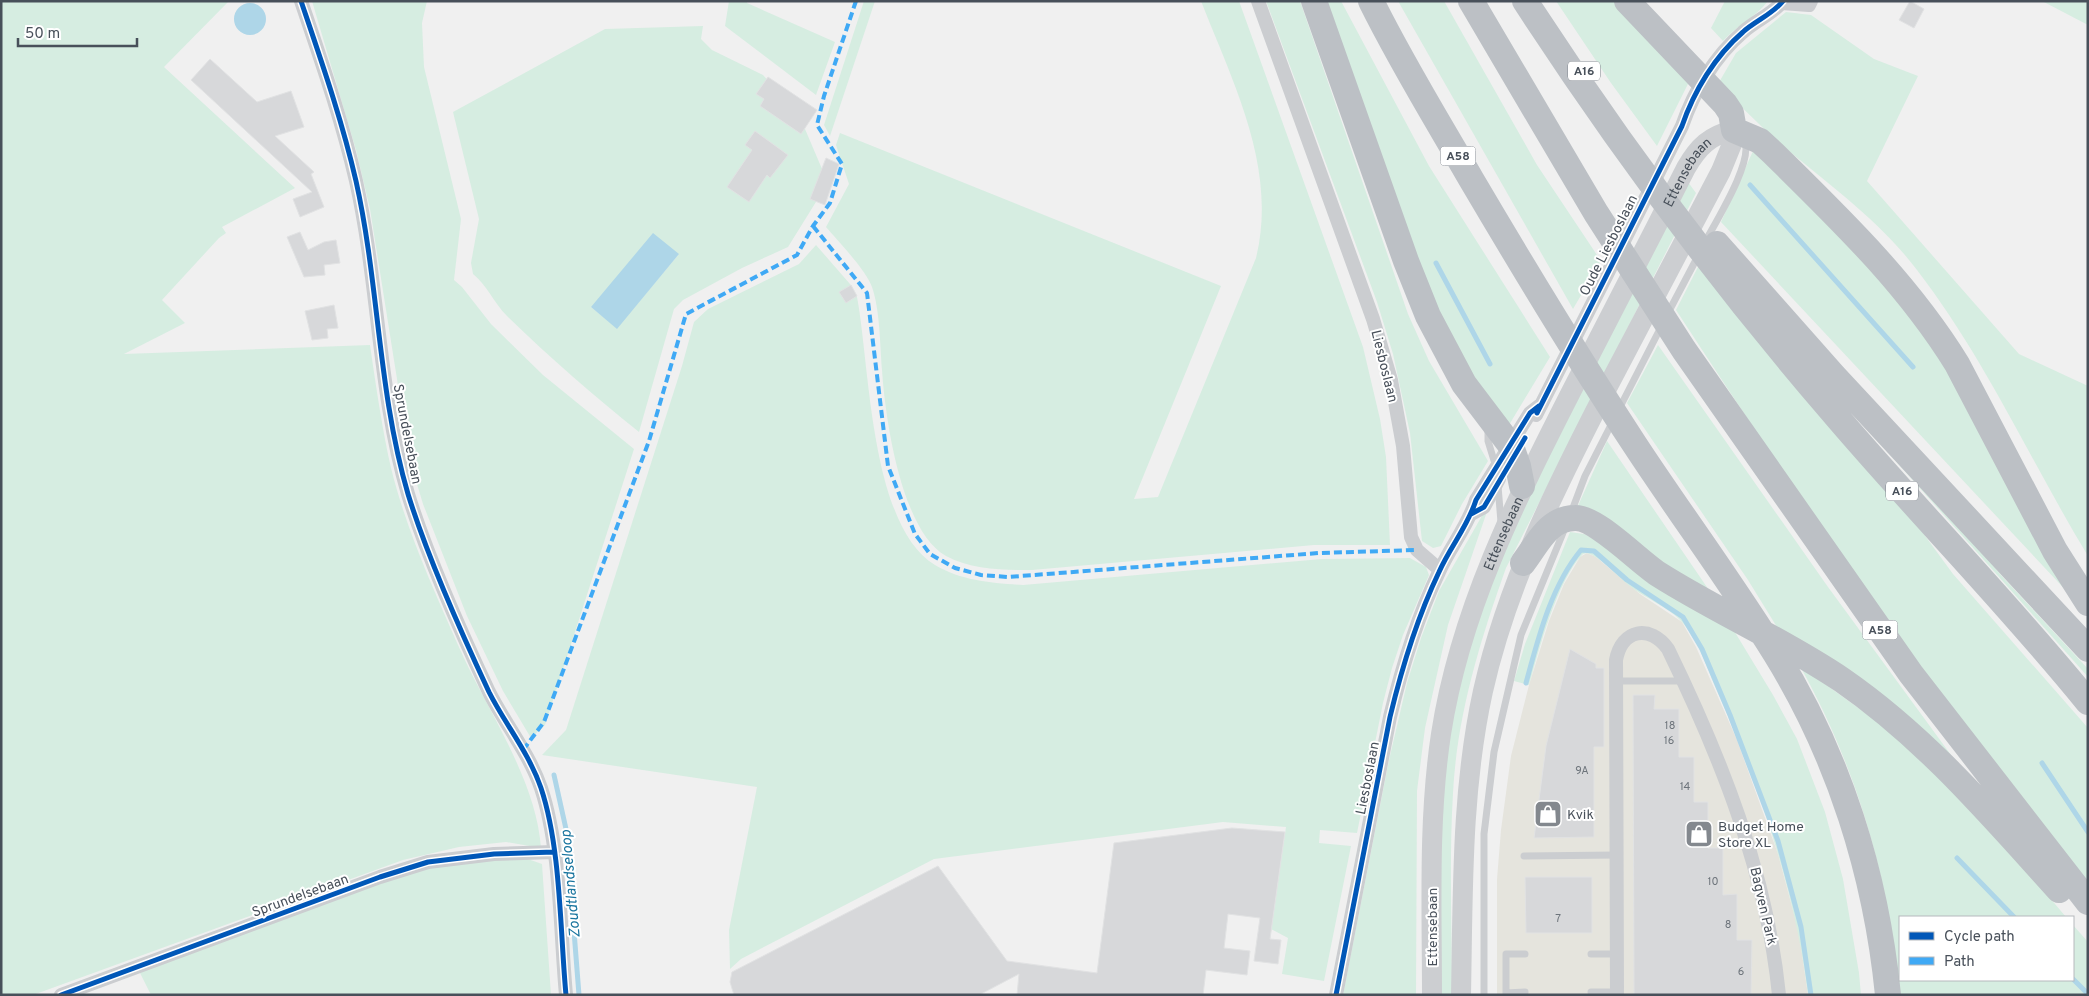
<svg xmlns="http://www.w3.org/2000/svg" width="2089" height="996" viewBox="0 0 2089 996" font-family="Overpass,sans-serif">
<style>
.commercial{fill:#e5e4dd}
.green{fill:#d6ede1;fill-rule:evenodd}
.water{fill:#aed6e8}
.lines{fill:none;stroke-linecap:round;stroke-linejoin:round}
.stream{stroke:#aed6e8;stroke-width:5}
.building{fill:#d7d8da;stroke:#e1e2e3}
.lane{stroke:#cbcdd0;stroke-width:7}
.street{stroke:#cbcdd0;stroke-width:14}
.secondary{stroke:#ccced1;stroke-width:20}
.highway{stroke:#bcc0c5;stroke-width:26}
.quiet{stroke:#3fa9f5;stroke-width:4;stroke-dasharray:8 4;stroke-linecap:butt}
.cycleway-casing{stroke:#fff;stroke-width:8}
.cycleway{stroke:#0057b8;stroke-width:5}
.labels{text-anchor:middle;stroke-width:4;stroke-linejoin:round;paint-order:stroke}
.number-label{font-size:11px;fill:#6d747b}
.shield{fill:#fff;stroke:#7f848c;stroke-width:1}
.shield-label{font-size:12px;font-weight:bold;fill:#48505a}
.street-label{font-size:14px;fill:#48505a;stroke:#fff}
.poi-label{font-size:14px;fill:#48505a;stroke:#fff;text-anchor:start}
.water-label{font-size:15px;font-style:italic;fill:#18749e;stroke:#fff}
</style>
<rect width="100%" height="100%" fill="#f0f0f0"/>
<!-- commercial -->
<path class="commercial" d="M1587,553L1596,557L1640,594L1682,622L1696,647L1737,740L1778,854L1799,933L1808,995H1497V879L1501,830L1511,756L1529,685L1549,621L1564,584L1580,557Z"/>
<!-- green -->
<path class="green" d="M1,1H229L164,67L295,188L222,227L226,233L219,238L162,300L185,323L124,354L370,345C376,386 382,428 391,468C406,529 433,588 458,645C486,709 536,778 541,848L506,842L459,847L403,860L33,995H1Z
M312,1H427L422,23L424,67L461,219L454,280L462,287L491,324L543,375L634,449L545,725L531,738L503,691L467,616L423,504L410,461L370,209L356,150Z
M729,1H747V3L835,42L816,95L725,26Z
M864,1H875L830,136L824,125Z
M1201,1H1239L1363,347L1380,419L1386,457L1390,545H1314L1032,570C1003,570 972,570 946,556C901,531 885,417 882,370C880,345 880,310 872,287C866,270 838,241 826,227L849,184L836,145L840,133L1221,286L1134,499L1158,497L1256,258C1278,168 1233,83 1201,1Z
M1266,1H1300L1408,314L1429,361L1488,461L1462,504L1441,546L1433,548L1422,541L1410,433L1393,354L1377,302Z
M1321,1H1341L1429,166L1550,357L1509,425L1482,391L1439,319Z
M1398,1H1444L1537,165L1601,261L1573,309Z
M1556,1H1614L1690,80L1657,146L1611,83Z
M1725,1H1768C1756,17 1736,26 1723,41L1711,28Z
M2042,1H2088V25Z
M1786,12L1811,15L1874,59L1918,76L1867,181L2019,354L2088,386V556C2031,462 1985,358 1917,270C1880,221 1831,186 1784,147C1761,127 1740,105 1718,84L1736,53Z
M703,26L701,39L712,50L763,75L785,99L808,117L805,129L825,176L824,189L788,247L742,268L683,300L674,309L639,432C593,395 549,357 507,316C494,303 487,285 473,274L471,263L479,219L453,112L605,29ZM679,254L617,328L591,307Z
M1753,151L1823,212L1950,362L2073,598L1721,222Z
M1688,182L1696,193L1506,568C1480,641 1457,715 1453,793C1449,860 1452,928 1452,995H1441C1441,909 1436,820 1450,734C1470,611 1520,513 1576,403C1613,329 1651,256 1688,182Z
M816,245L850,284L857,297C870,365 870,526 935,565C962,581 992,583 1023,585L1322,559L1410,558L1426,567L1429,575L1403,635L1392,668L1383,703L1357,833L1320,830L1319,843L1351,846L1324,981L1282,974L1288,938L1271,929L1286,827L1223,822L934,859L741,959L730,969L729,930L757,787L542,755L566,730L682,366L694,322L708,309L799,264Z
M1699,265L1912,518L1953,574L2088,728V883C1939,701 1804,507 1676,310Z
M1658,345L1828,587L1973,785L1785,640L1748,580L1627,403Z
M1804,358L1935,494L2000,574L2088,669V677Z
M1607,441L1713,596L1577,508Z
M1491,500L1448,625L1425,728L1417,791L1416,995H1343L1389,760L1407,683L1421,638L1439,591Z
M1570,532L1584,534L1601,543L1733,629L1773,695L1797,739L1825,812L1843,879L1859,973L1861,995H1808C1795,890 1760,789 1718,693C1708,671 1699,641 1682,622C1669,607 1642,597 1626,583C1614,573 1602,558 1587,553L1583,554C1557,580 1539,649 1529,685L1514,681L1525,644Z
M1800,666L1900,738L2001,840L2066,917H1900V980H2073V925L2088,942V995H1900C1888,876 1858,771 1800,666Z
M525,858L542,864L551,995H151L139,971L409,872L451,861Z"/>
<!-- water -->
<path class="water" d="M234 19a16 16 0 1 1 32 0a16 16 0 1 1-32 0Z
M653,233L679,254L617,329L591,307Z"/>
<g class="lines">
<!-- stream -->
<path class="stream" d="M1750,185L1913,367
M1436,263L1490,364
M1526,683C1538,639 1551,586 1581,550L1594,551L1627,580L1683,617L1702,649L1730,715L1778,841L1801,927L1811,995
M2042,763L2088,832
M554,775L566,829L579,995
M1957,858L2014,917
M2073,979L2088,994"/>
</g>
<!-- building -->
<path class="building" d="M1910,1L1924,9L1914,28L1899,20Z
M210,59L257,102L291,91L304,127L275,136L314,172L311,174L324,207L300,217L293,199L312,192L191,80Z
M768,77L817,110L801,134L760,106L764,99L756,94Z
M755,131L788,155L770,178L767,175L749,202L727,187L752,150L745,145Z
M826,158L839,164L825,205L810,199Z
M300,232L308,250L324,242L336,240L340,263L324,265L325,275L304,277L287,237Z
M851,285L857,296L846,303L839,292Z
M334,305L338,328L327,329L328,338L312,340L305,311Z
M1570,649L1596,664V668H1604V747H1594V837L1534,838L1546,746Z
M1633,695H1655L1654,709H1679V757H1694V802H1708V848H1723V895L1737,894V940H1752L1751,995H1634Z
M1232,828L1285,832L1270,939L1281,940L1278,964L1254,961L1260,918L1228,914L1224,948L1250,951L1247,975L1206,970L1203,995H1017L1019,974L979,995H734L730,982L732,972L938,866L1007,961L1097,973L1114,843Z
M1525,877H1592V933H1526Z"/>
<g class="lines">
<!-- lane -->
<path class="lane" d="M1705,242C1715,223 1755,159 1744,141
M1668,313L1698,256
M1619,409L1662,325
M1488,430V441L1496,467
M1498,486L1501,522
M1571,513L1585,476L1613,421
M1616,681H1683
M1524,856L1617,855
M1591,954H1617
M1591,992H1617
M1506,993L1525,992
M1484,995V834L1494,752L1521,635L1565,528
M1506,995V954H1525"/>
<!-- street -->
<path class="street" d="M301,1C321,60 342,120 356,181C379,284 378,392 408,494C428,559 460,630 489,692C505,724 529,753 541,788C561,848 560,931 566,995
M1258,1L1373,319L1391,380L1403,446L1411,537L1417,550L1440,570
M1782,3L1809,5L1811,1
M1536,415L1682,126C1694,91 1715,56 1743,32C1755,21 1773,14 1783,1
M1471,514L1484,507L1499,479
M61,995L380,877L428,862L494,854L554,852
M1336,995L1390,717C1402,667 1417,618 1439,572C1450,547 1468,526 1476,500L1530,413L1539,406
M1617,995L1616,660C1622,629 1650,624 1668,649C1721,758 1767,873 1779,995"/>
<!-- secondary -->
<path class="secondary" id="s1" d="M1432,995C1432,908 1428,820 1441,734C1460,611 1515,502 1571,392C1609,318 1648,243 1686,168C1698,147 1710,135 1734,130L1732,144L1721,171C1683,244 1645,317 1606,390C1556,487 1507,584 1483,691C1461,791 1463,893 1461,995"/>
<!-- highway -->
<path class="highway" d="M1314,1L1406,261L1428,316L1464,384L1511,446L1518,466L1522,486
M1371,1C1401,62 1437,120 1471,179C1524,269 1578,358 1635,445C1681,515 1731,582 1775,653C1839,756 1876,874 1888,995
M1471,1L1596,213L1684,350L1911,674L2088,902
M1525,1C1618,144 1720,281 1831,410C1915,509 2006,601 2088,702
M1627,1L1725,104L1731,113L1734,130L1760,141L1773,153C1840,219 1907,283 1957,364L2055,551L2088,603
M1717,244L1834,376L2088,649
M1523,563C1537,545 1548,518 1575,518C1596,517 1638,561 1658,574C1718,612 1783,640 1842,680C1926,738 1991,815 2059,890"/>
<!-- quiet -->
<path class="quiet" d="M813,226L867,293L888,466L915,534L930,554L955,568L981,575L1008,577L1319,553L1417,550
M523,750L544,722L649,441L686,314L797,255L813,226L830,203L842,164L817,125L824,96L856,1"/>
<defs>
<path id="cycleway" d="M301,1C321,60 342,120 356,181C379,284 378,392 408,494C428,559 460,630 489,692C505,724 529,753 541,788C561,848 560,931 566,995
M1537,413L1682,126C1694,91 1715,56 1743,32C1755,21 1773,14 1783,1
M1471,514L1484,507L1525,438
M61,995L380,877L428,862L494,854L554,852
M1336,995L1390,717C1402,667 1417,618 1439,572C1450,547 1468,526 1476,500L1530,413L1539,406"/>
</defs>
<!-- cycleway casing -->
<use href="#cycleway" class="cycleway-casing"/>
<!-- cycleway -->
<use href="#cycleway" class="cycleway"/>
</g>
<!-- icons -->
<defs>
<symbol id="shop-square" viewBox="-11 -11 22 22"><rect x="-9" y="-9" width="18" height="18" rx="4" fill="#83888e" stroke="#fff"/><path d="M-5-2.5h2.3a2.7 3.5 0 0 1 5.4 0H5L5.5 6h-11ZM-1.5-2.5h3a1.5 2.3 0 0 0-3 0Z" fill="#fff"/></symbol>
</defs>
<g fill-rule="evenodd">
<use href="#shop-square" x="1532" y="798" width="32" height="32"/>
<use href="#shop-square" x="1683" y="818" width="32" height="32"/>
</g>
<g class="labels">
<!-- number labels -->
<g class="number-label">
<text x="1670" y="729">18</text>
<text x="1669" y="744">16</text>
<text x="1582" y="774">9A</text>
<text x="1685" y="790">14</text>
<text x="1713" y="885">10</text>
<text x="1558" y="922">7</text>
<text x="1728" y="928">8</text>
<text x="1741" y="975">6</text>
</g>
<!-- shield labels -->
<g class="shield">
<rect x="1568" y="61.5" width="32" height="19" rx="4"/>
<rect x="1440.5" y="146.5" width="35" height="19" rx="4"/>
<rect x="1886" y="481.5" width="32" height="19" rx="4"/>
<rect x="1862.5" y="620.5" width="35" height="19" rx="4"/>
</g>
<g class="shield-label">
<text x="1584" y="75">A16</text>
<text x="1458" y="160">A58</text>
<text x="1902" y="495">A16</text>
<text x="1880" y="634">A58</text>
</g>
<!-- street labels -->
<g class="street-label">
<text dy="5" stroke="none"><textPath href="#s1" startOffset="878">Ettensebaan</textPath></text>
<text transform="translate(1608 245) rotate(-63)" y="5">Oude Liesboslaan</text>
<text transform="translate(1385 366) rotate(76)" y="5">Liesboslaan</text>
<text transform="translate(408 434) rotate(79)" y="5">Sprundelsebaan</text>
<text dy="5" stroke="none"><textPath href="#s1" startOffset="472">Ettensebaan</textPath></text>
<text transform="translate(1367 778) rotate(-79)" y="5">Liesboslaan</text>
<text transform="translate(300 895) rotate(-20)" y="5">Sprundelsebaan</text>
<text transform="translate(1764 906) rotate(77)" y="5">Bagven Park</text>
<text transform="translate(1432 927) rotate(-90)" y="5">Ettensebaan</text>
</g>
<!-- poi labels -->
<g class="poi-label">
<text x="1567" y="819">Kvik</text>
<text x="1718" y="831">Budget Home<tspan x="1718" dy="16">Store XL</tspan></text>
</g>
<!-- water labels -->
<g class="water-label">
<text transform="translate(570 884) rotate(-95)" y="5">Zoudtlandseloop</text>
</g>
</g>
<!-- border -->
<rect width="2089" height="996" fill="none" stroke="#48505a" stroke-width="5"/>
<!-- legend -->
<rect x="1899" y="916" width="175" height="65" fill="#ffffff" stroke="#b6b9bd"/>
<rect x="1909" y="932" width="25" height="8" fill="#0057b8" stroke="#b6b9bd"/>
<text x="1944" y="941" font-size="15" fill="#48505a">Cycle path</text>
<rect x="1909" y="957" width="25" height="8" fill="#3fa9f5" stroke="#b6b9bd"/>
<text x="1944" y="966" font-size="15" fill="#48505a">Path</text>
<!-- scale -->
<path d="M18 38v8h119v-8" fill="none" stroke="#48505a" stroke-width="2.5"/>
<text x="25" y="38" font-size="15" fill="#48505a" stroke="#ffffff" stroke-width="4" paint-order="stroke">50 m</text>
</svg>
